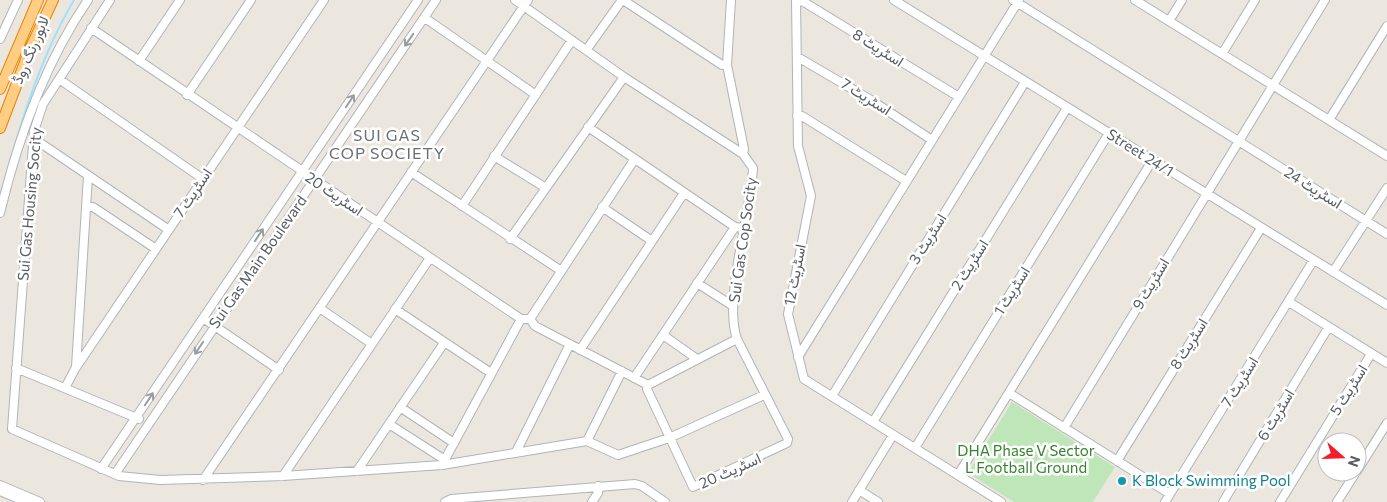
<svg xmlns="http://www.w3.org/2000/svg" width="1387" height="502" viewBox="0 0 1387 502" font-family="Commissioner,Vazirmatn,sans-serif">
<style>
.green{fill:#bfe6b9}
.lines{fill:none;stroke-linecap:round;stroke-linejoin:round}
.stream{stroke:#9ce2ff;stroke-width:2}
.minor-casing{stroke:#b0b4b8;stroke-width:10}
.highway-casing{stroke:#eb8000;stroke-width:12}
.minor{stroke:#fff;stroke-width:8}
.highway{stroke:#ffce83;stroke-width:10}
.oneway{stroke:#9b9ea0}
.culture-dot{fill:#0f9aa8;stroke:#fff;stroke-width:2}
.labels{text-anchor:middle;stroke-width:5;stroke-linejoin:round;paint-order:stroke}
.street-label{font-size:15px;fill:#585d61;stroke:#fff}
.park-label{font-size:15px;fill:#36822e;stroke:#fff}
.culture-label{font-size:15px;fill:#0d838f;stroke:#fff;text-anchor:start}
.neighbourhood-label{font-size:16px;letter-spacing:1px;fill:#696f73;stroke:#fff}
</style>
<rect width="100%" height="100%" fill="#ece7de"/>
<!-- green -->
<path class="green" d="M1012,402L1115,467L1093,502H1014L968,473Z"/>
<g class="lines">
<!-- stream -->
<path class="stream" d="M0,197C19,129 38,61 74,0"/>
<defs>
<path id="minor" d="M110,0L43,104L34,131L12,429L119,476L160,480L283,476L442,465L587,441L622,371
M515,0L624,77L743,154
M623,0L722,65H727
M796,0L798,146L811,196L788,314L804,379L1001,502
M796,0L804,2L959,97
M894,0L1387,305
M1013,0L1387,234
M1135,0L1387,156
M425,18L536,95
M1169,21L1182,0
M91,28L521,319H530L535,326L648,385L737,339
M0,39L18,0
M587,49L622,0
M1222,54L1255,0
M797,60L801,59L871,100L932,140
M139,61L180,0
M59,79L203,179
M187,95L251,0
M797,116H802L906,181
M1329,120L1387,26
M588,127L735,227L745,228
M33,138L169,230
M494,156L546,188
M411,172L560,270
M462,206L572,40
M86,207H93L156,249
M602,207L652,241
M0,213C18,138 44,64 88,0
M510,239L624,77
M1333,272L1387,188
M697,283L733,306
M1289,302L1387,363
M321,309L372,344
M395,309L491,373
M203,318L279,370
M530,319L634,160
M663,335L697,359
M580,350L684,193
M798,357L1019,0
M76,367L88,176
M16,368L139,419
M634,378L735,227
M648,385L647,389L693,487L787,443L788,439L737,339C723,299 751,214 753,168L743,154L744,149L727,65L731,0
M65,388L75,369L324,0
M1009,393L1170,494
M832,396L1025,82
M400,407L454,443
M873,422L1067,108
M389,424L445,460
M1064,428L1325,0
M587,441L618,455L669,438L764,395
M915,448L1109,133
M516,452L570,344
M1117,461L1261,228
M442,465L521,319
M101,469L418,0
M357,471L444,343
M1357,471L1387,423
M115,474L436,0
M958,475L1152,161
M283,476L430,258
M203,480L528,0
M0,485L40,502
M859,490L878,502
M0,491L26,502
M445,502L451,499L635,484L642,486L665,502
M592,502L598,493V486
M852,502L893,435
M1165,502L1313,261
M1223,502L1328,328
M1280,502L1371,354
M1337,502L1356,472"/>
<path id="highway" d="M0,89L38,0
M0,128L30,49L53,0"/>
</defs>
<!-- minor casing -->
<use href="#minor" class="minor-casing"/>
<!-- highway casing -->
<use href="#highway" class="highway-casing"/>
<!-- minor -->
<use href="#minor" class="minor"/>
<!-- highway -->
<use href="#highway" class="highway"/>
</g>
<!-- one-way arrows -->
<defs><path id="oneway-shaft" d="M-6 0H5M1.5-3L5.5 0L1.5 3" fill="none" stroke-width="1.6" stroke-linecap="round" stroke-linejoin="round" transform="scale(1.25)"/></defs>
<g class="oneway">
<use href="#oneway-shaft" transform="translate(409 40) rotate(125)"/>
<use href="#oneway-shaft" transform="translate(350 101) rotate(-56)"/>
<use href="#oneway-shaft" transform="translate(259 235) rotate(-56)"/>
<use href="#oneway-shaft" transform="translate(199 348) rotate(124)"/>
<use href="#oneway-shaft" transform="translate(149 399) rotate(-56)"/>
</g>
<!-- markers -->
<circle class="culture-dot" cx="1122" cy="481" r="5"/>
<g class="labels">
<!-- street labels -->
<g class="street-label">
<text transform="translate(878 48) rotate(32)" y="5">اسٹریٹ 8</text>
<text transform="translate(31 50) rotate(-67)" y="5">لاہور رنگ روڈ</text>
<text transform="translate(866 97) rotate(32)" y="5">اسٹریٹ 7</text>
<text transform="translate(1140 153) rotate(32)" y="5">Street 24/1</text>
<text transform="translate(1313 188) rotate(32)" y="5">اسٹریٹ 24</text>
<text transform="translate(193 193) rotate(-56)" y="5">اسٹریٹ 7</text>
<text transform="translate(334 194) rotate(34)" y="5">اسٹریٹ 20</text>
<text transform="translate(30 204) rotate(-85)" y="5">Sui Gas Housing Socity</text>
<text transform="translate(928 239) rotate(-58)" y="5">اسٹریٹ 3</text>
<text transform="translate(743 240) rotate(-82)" y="5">Sui Gas Cop Socity</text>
<text transform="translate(258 262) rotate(-55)" y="5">Sui Gas Main Boulevard</text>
<text transform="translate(970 265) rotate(-58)" y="5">اسٹریٹ 2</text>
<text transform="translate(795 275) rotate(-79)" y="5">اسٹریٹ 12</text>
<text transform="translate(1151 284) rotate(-59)" y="5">اسٹریٹ 9</text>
<text transform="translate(1012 291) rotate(-58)" y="5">اسٹریٹ 1</text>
<text transform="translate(1189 344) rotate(-58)" y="5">اسٹریٹ 8</text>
<text transform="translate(1240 382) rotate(-58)" y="5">اسٹریٹ 7</text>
<text transform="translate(1349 390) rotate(-58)" y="5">اسٹریٹ 5</text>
<text transform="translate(1276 415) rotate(-59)" y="5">اسٹریٹ 6</text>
<text transform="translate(730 471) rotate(-24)" y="5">اسٹریٹ 20</text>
</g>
<!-- park labels -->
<g class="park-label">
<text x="1026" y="456">DHA Phase V Sector<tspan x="1026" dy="17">L Football Ground</tspan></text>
</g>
<!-- culture labels -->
<g class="culture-label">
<text x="1132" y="486">K Block Swimming Pool</text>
</g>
<!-- neighbourhood labels -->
<g class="neighbourhood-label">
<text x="387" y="141">SUI GAS<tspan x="387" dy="18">COP SOCIETY</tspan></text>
</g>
</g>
<!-- north arrow -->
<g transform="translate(1342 457) rotate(110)"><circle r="24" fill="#ffffff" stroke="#bcbec0"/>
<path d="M0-4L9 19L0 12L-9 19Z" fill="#f31e2b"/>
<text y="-8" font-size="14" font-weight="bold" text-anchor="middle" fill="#585d61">N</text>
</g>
</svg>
